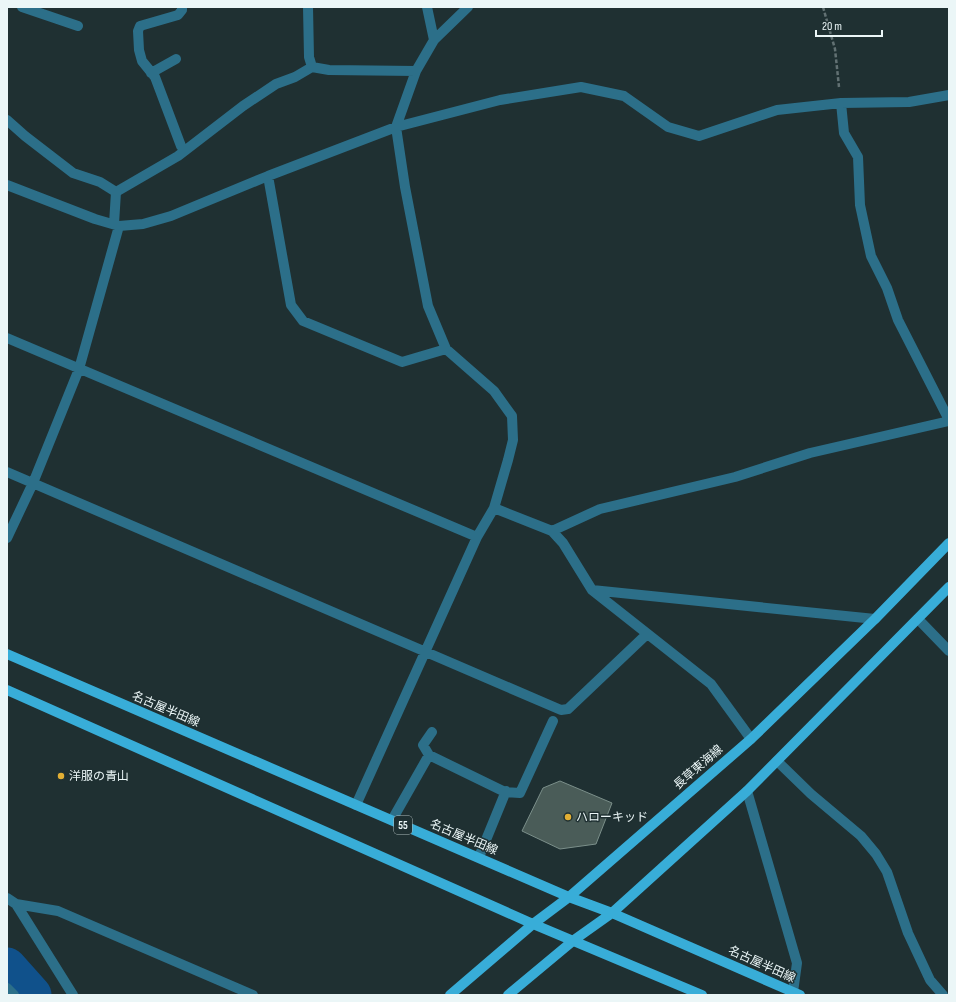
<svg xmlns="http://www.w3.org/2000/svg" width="956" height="1002" viewBox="0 0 956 1002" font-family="'Sofia Sans Condensed','Noto Sans JP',sans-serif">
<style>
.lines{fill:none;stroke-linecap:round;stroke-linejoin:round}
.river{stroke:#10518b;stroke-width:39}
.building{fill:#4a5c58;stroke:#7b8f8a}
.path{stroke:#627173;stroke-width:2.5;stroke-dasharray:4 2;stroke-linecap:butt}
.minor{stroke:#2c6f89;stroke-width:10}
.major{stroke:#38add8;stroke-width:10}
.poi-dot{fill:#e2af34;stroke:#1f3032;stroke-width:1.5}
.labels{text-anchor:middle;stroke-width:3;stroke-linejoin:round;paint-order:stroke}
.shield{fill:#1f3032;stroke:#aebbbc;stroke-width:1}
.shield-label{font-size:11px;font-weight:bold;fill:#ebf6f7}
.street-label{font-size:12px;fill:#ebf6f7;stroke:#1f3032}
.poi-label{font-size:12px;fill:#ebf6f7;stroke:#1f3032;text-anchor:start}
</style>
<rect width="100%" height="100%" fill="#1f3032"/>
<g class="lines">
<!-- river -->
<path class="river" d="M7,967L32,995"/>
</g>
<!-- building -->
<path class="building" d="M560,781L612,803L596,844L560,849L522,831L543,788Z"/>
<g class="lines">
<!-- path -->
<path class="path" d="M823,7L835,49L839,87"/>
<!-- minor -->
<path class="minor" d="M22,7L78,26
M182,7V10L178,15L140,26L138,31L139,50L142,61L155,77L181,146L185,150
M308,7L309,57L312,67L329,70L416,71
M427,7L434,40
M151,73L176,59
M841,103L844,133L858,157L860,205L871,256L887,288L898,320L949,420
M7,120L25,136L73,173L100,182L116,192
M268,176L291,305L303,321L402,362L446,349
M7,185L95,219L119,226L143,224L171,216L268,176L396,127L500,100L581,87L624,96L668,127L699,136L777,110L841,103L909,102L949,95
M114,224L116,192L178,156L243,106L276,84L295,77L312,67
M7,338L477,537
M7,472L561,710L568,709L647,634
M494,508L552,531L563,543L592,590L711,684L751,739
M552,531L600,509L735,477L810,453L949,421
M7,538L33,483L79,369L119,226
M592,590L875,619
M918,619L949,651
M432,732L423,745L429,755L505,792L520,793L553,721
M777,761L811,794L861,836L876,854L887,872L908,933L930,980L943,995
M747,791L797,963L793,992
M356,805L477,537L494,508L508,460L513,440L512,416L494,391L446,349L428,306L405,187L396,127L416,71L434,40L468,7
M392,820L429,755
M479,857L506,791
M7,898L16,904L73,995
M16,904L58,911L253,995
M7,988L14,995"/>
<!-- major -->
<path class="major" d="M7,654L569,897L612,913L800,995
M7,690L533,924L702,995
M450,995L533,924L569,897L751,739L875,619L949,543
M508,995L574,940L612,913L747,791L949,587"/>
</g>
<!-- markers -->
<g class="poi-dot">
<circle cx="61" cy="776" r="4"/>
<circle cx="568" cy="817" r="4"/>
</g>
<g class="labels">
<!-- shield labels -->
<rect class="shield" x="394" y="816" width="18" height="18" rx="3"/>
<g class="shield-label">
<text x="403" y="829">55</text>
</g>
<!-- street labels -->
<g class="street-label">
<text transform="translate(166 709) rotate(23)" y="4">名古屋半田線</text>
<text transform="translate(698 767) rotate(-41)" y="4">長草東海線</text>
<text transform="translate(464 837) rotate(23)" y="4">名古屋半田線</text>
<text transform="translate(762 964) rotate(24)" y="4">名古屋半田線</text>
</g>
<!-- poi labels -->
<g class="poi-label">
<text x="69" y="780">洋服の青山</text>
<text x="576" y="821">ハローキッド</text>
</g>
</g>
<!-- border -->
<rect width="956" height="1002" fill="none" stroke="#ebf6f7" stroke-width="16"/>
<!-- scale -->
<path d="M816 30v6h66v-6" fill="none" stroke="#ebf6f7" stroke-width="2"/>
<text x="822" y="30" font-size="12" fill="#ebf6f7" stroke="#1f3032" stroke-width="3" paint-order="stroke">20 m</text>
</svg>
